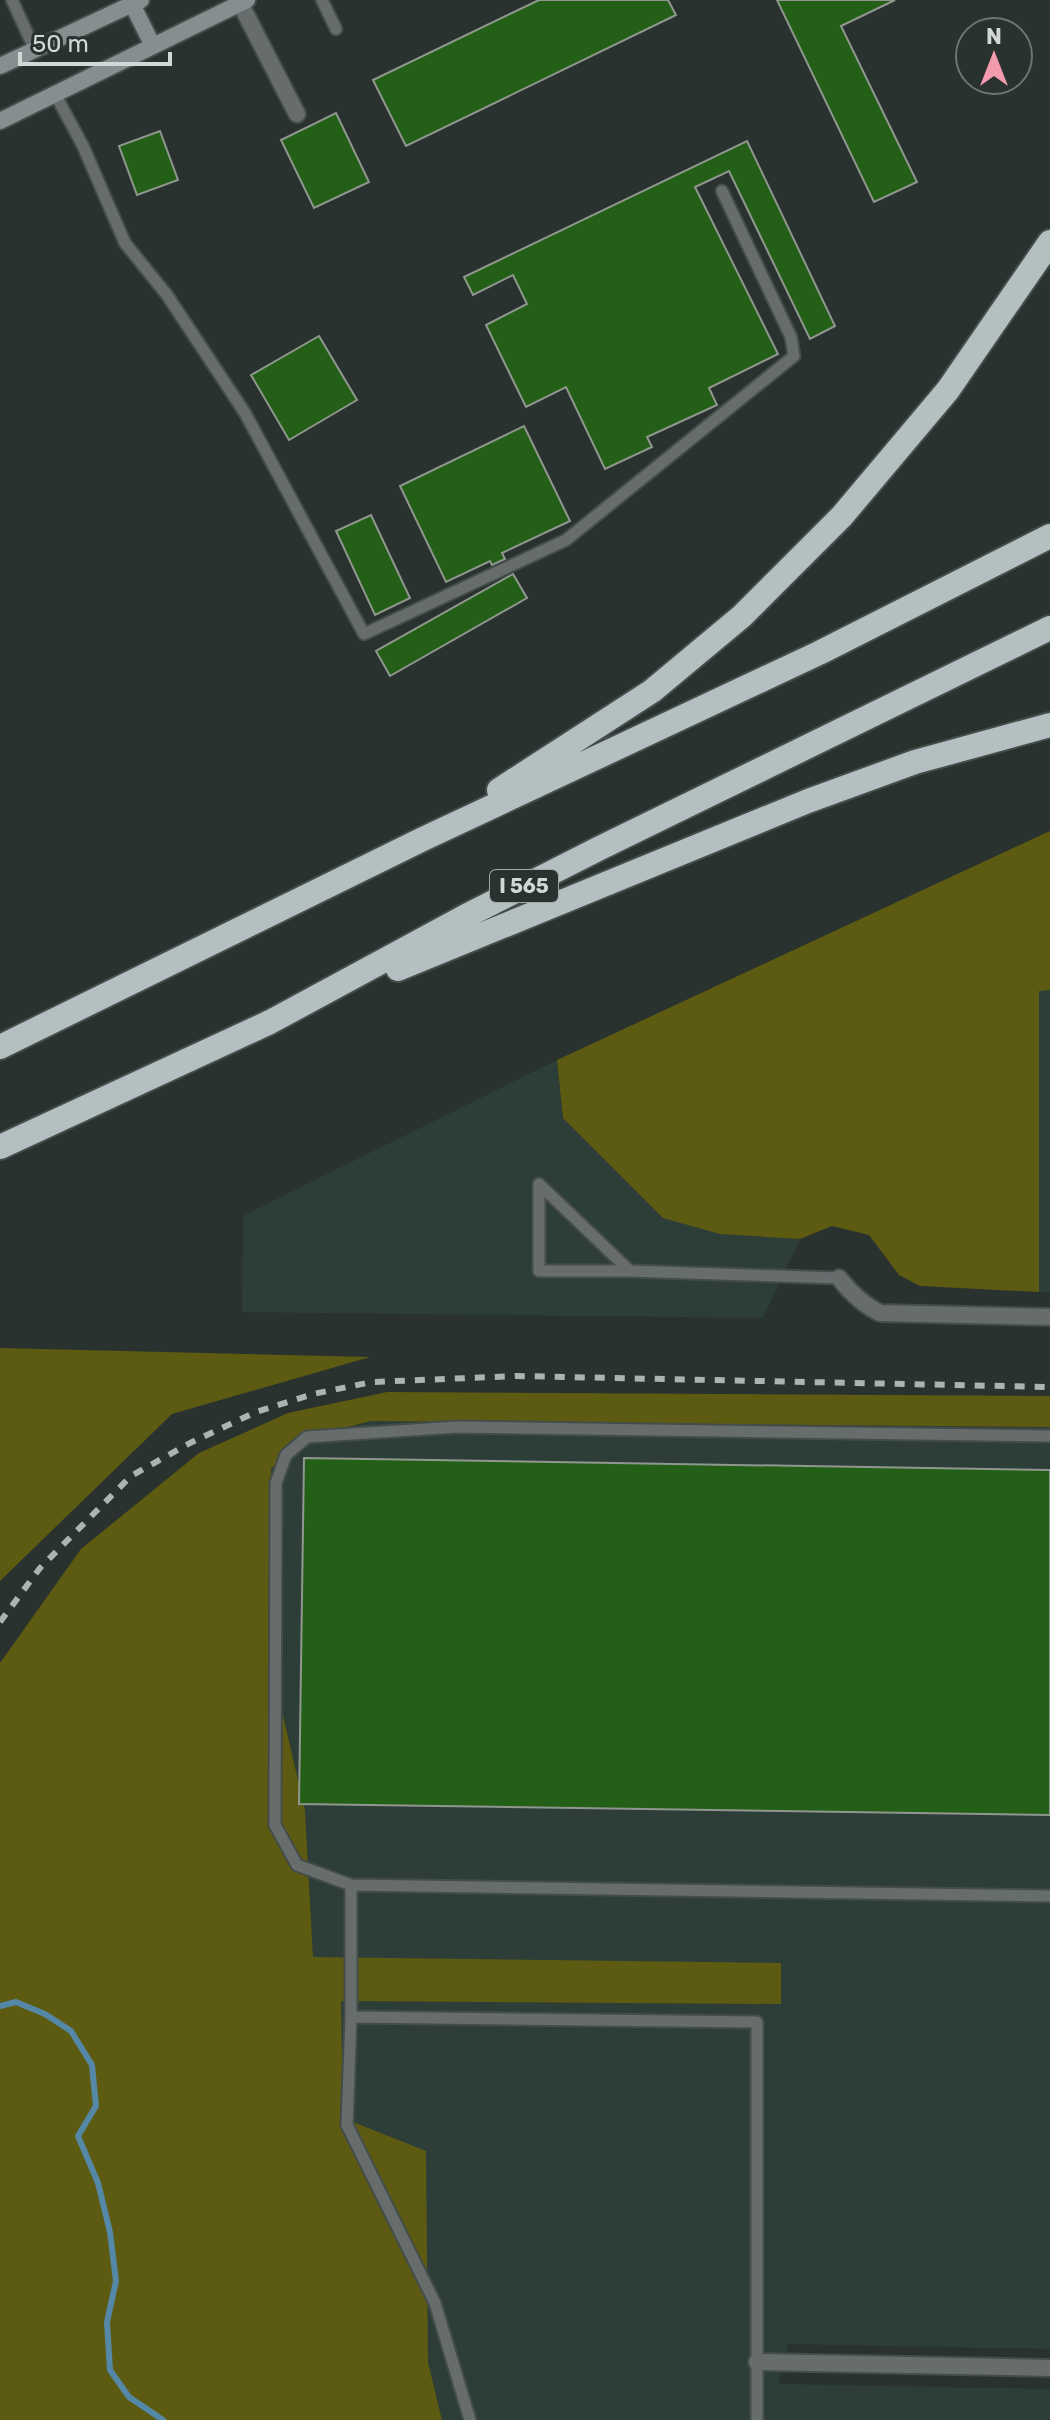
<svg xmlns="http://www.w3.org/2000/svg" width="1050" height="2420" viewBox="0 0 1050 2420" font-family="Rubik,sans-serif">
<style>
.built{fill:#2d3e39}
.green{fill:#5d5a12}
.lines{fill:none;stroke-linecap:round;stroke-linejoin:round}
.stream{stroke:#5588a6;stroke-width:6}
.building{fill:#245f17;stroke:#90978f;stroke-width:2}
.lane-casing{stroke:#444d4a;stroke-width:15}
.street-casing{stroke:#444d4a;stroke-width:20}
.secondary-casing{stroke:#444d4a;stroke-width:20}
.highway-casing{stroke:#444d4a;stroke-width:28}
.lane{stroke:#676c6d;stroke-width:11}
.street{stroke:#676c6d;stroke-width:16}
.secondary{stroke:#868e8f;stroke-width:16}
.highway{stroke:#b3bfc1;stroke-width:24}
.rail{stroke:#acb3b1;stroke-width:6;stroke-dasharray:10 10;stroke-linecap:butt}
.labels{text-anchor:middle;stroke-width:6;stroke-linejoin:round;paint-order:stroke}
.shield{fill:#29322f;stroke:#9fa6a4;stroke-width:2}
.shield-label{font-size:20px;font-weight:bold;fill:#d2d8d6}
</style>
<rect width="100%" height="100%" fill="#29322f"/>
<!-- built -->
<path class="built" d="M1039,990H1050V1292H1039Z
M557,1060L563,1118L720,1234L800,1239L763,1318L242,1312L243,1216Z
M371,1421L1050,1427V2349L788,2344L778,2384L1050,2389V2420H442L428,2362L343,2118L340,2001L781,2004V1964L313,1957L305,1810L269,1655L271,1469L301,1439Z"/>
<!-- green -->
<path class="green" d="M1050,831V990L1039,991V1292L920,1286L899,1275L869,1235L832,1226L800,1239L720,1234L663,1218L563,1118L557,1060Z
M0,1348L370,1357L172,1414L0,1581Z
M387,1392L1050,1396V1427L371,1421L301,1439L271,1469L269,1655L305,1810L313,1957L781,1963V2004L341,2001L343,2118L426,2151L428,2362L442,2420H0V1663L81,1549L199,1453L288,1413Z"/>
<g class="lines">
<!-- stream -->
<path class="stream" d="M0,2006L16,2002L45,2014L71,2031L92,2065L96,2106L78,2136L98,2183L110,2232L116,2281L107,2322L110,2370L129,2397L163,2420"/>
</g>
<!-- building -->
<path class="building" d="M539,0H668L676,15L406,146L373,80Z
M777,0H895L841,26L917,182L874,202Z
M336,113L369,182L314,208L281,140Z
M160,131L178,180L137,195L119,146Z
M747,141L835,326L810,339L729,171L695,187L778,354L709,388L717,405L647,437L652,447L605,469L566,387L526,407L486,325L527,304L513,275L473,295L464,277Z
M319,336L357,400L289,440L251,375Z
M524,426L570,521L502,553L505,559L492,565L490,561L446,582L400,486Z
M371,515L410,598L375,615L336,531Z
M513,574L527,598L390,676L376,651Z
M304,1458L1050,1470V1815L299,1804Z"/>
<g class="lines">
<defs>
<path id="lane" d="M12,0L35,50
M322,0L336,29
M55,94L83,146L125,243L167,295L245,413L364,634L566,540L794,356L791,337L722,191
M630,1271L539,1184V1271H630L839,1278
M351,1885L297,1865L275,1825L276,1483L286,1455L307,1437L457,1427L1050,1436
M351,2017L757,2022V2420
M470,2420L435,2303L347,2125L351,2017V1885L1050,1896"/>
<path id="street" d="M240,3L297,114
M839,1278C851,1293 863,1305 880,1313L1050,1317
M757,2362L1050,2368"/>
<path id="secondary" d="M132,4L153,46
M0,66L141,0
M0,121L247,0"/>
<path id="highway" d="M499,790L652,691L742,616L842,516L948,390L1050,242
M398,969L808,801L915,762L1050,725
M0,1047L423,839L819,653L1050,536
M0,1147L270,1022L466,916L600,848L1050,628"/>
</defs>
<!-- lane casing -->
<use href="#lane" class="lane-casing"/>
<!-- street casing -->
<use href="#street" class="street-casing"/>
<!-- secondary casing -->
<use href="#secondary" class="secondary-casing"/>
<!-- highway casing -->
<use href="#highway" class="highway-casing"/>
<!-- lane -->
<use href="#lane" class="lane"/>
<!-- street -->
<use href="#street" class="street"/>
<!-- secondary -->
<use href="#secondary" class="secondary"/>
<!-- highway -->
<use href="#highway" class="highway"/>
<!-- rail -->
<path class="rail" d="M0,1622L40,1568L131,1476L190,1443L256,1412L313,1394L372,1382L517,1376L1050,1387"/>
</g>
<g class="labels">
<!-- shield labels -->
<rect class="shield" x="490" y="870" width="68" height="32" rx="6"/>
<g class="shield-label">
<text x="524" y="893">I 565</text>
</g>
</g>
<!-- north arrow -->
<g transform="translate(994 56)"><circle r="38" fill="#29322f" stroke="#6d7472" stroke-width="2"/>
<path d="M0-6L14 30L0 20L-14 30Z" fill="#f39aac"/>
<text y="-12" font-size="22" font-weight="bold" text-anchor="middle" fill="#d2d8d6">N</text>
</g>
<!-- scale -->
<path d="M20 52v12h150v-12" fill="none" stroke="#d2d8d6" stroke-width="4"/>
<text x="32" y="52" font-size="24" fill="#d2d8d6" stroke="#29322f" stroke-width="6" paint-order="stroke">50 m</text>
</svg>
